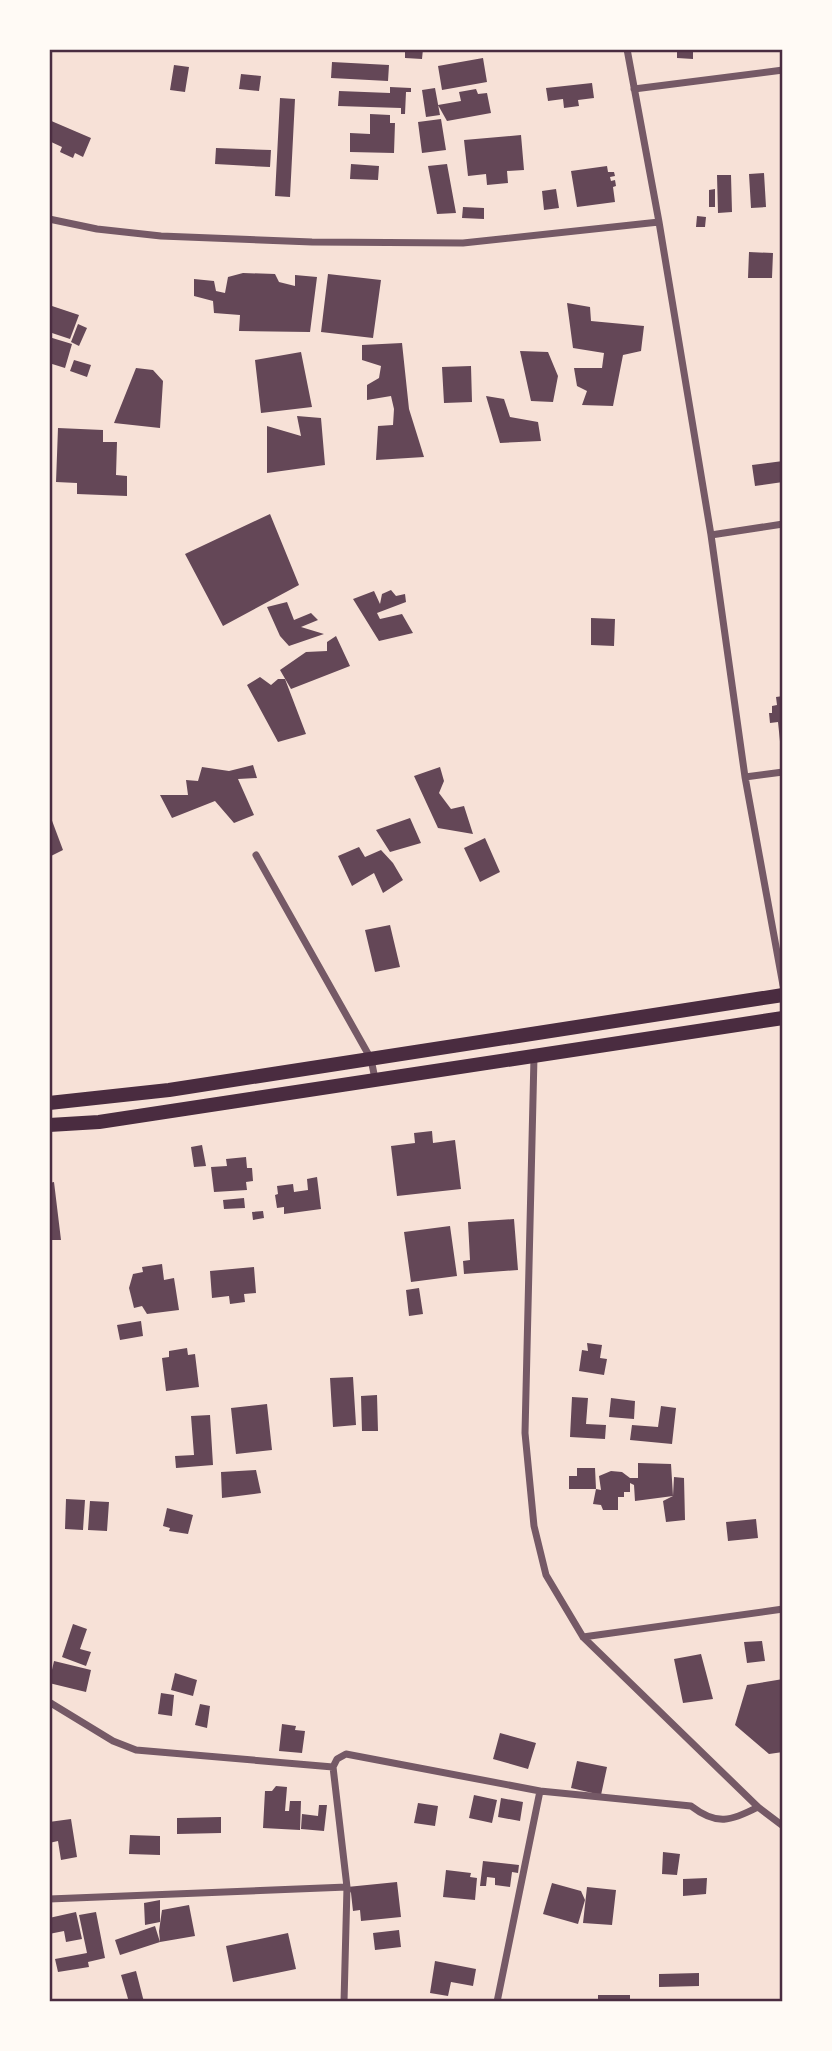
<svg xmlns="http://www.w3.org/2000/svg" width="832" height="2051" viewBox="0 0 832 2051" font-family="Quicksand,sans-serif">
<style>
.building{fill:#644757}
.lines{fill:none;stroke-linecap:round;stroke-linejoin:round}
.minor{stroke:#755966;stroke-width:7}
.primary{stroke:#4a2c40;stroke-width:14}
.neatline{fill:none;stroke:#4a2c40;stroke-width:2.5}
</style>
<rect width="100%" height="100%" fill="#f7e1d7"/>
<!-- building -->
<path class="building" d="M405,49H423L422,59L405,58Z
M677,49H693V59L677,58Z
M483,58L487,82L442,90L438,66Z
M332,62L389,65L388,81L331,78Z
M174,65L189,67L185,92L170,90Z
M241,74L261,76L259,91L239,89Z
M592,83L594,98L578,100L579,106L564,108L563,99L548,101L546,88Z
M390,87L411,88V92H406L405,114H401V108L338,106L339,91L390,93Z
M435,88L440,115L426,117L422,90Z
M476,89L478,94L487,93L491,113L447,121L438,105L461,101L459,92Z
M280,98L295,99L290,197L275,196Z
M370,114L390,115V123H395L394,153L350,152V133L370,134Z
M441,119L446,150L422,153L418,122Z
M49,120L91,138L83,157L75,153L73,158L60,152L62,147L49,141Z
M521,135L524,170L507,171L508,183L487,185L486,174L468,176L464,140Z
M216,148L271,150L270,167L215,164Z
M351,164L379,166L378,180L350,179Z
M447,164L456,213L437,214L428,166Z
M607,166L608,172H614L615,176L610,177L611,181L615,180L616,186L613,187L615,202L577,207L571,171Z
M764,173L766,207L751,208L749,174Z
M717,175H731L732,212L718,213Z
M556,189L559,208L544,210L542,191Z
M715,189V207H709V190Z
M463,207L484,208V219L462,218Z
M697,216L706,217L705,227H696Z
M749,252L773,253L772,278H748Z
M243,273L275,274L279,282L295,286V275L317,277L310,332L239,331L240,315L214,313L213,301L194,296V279L214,281L216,291L225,293L228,277Z
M328,274L381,280L373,338L321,332Z
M567,303L590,307L591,321L644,326L641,351L623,355L613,406L582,405L587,391L577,386L574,368H602L604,353L573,348Z
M49,305L79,315L70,339L49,332Z
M78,324L87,328L79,346L71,342Z
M49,337L72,344L65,368L49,363Z
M402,343L409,409L424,457L376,460L378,426L393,425L394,409L391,396L367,400V385L379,378L381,366L362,360V345Z
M520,351L548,352L558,376L553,402L531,401Z
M301,352L312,407L261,413L255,360Z
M74,360L91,365L87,377L70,371Z
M471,366L472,402L444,403L442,367Z
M136,368L153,370L163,381L160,428L114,423Z
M486,396L504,399L510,417L538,422L541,441L500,443Z
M297,416L321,418L325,465L267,473V426L301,436Z
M58,428L103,430V442H117L116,475L127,476V496L77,494V483L56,482Z
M783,461V482L755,486L752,465Z
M270,514L299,585L223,626L185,554Z
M391,590L396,596L405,594L406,602L377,613L380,619L402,614L413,633L379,641L353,599L374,591L380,604L382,594Z
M287,602L294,620L311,613L318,620L301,627L324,634L289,646L280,636L267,607Z
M591,618L615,619L614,646L591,645Z
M336,636L350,666L291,689L280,670L306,652L327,651V642Z
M260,677L271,685L278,679H285L306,734L278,742L247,685Z
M783,696V751H781L778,722L770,723L769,713H772V706L777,705L776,697Z
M253,765L257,778L238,779L254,815L234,823L215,801L172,818L160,795H188L186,780L198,781L202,767L229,771Z
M440,767L444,781L439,793L451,809L464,806L473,834L438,828L414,776Z
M51,818L63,850L49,857V819Z
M410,818L421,843L390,852L376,830Z
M485,838L500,872L480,882L464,848Z
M359,847L365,857L381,850L393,863L403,880L383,893L374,873L352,886L338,856Z
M390,925L400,967L375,972L365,930Z
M432,1131L433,1143L455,1140L461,1189L397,1196L391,1146L415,1143L414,1133Z
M202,1145L206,1166L194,1167L191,1147Z
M246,1157L247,1168H252L253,1181L246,1182L247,1190L214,1192L211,1167L227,1166L226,1159Z
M317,1177L321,1209L284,1214V1207L277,1208L275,1195L278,1194L277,1186L293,1184L294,1192L308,1190L307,1179Z
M54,1182L61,1240H49V1183Z
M244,1198L245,1208L224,1209L223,1200Z
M263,1211L264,1218L253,1220L252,1212Z
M514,1219L518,1270L464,1274L463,1261L470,1260L468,1222Z
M450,1226L457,1276L411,1282L404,1232Z
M162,1264L164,1280L174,1278L179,1310L147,1314L142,1306L134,1308L129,1288L133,1274L143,1272L142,1267Z
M254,1267L256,1293L244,1294L245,1302L230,1304L229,1296L212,1298L210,1271Z
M419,1288L423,1314L409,1316L406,1290Z
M141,1321L143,1336L120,1340L117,1325Z
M587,1343L602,1345L600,1358L607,1359L604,1375L579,1371L582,1350L588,1351Z
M187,1348L188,1355L195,1354L199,1387L166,1391L162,1358L169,1357V1351Z
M353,1377L356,1425L333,1427L330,1378Z
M377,1395L378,1431H362L361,1396Z
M572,1397L588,1398L586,1424L606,1425L605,1439L570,1437Z
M611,1398L635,1401L634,1419L609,1417Z
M267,1404L272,1450L236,1454L231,1408Z
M661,1406L676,1408L672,1444L630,1440L632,1425L658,1427Z
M210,1415L213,1465L176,1468L175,1456L194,1455L191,1416Z
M638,1463L671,1464L673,1496L635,1501L634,1485L630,1483V1492H624V1497H618V1510H603L601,1505L593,1504L596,1489H569V1476H577V1468H595L596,1489L601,1490L599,1476L611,1471L622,1472L630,1478H638Z
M256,1470L261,1493L222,1498L221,1472Z
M674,1477L684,1478L685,1520L666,1522L663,1501L673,1496Z
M66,1499L85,1500L83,1530L65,1529Z
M90,1501L109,1502L107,1531L88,1530Z
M167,1508L193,1515L188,1534L169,1531L170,1528L163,1526Z
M756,1519L758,1538L728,1541L726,1522Z
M73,1624L87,1629L80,1649L91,1652L86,1666L62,1657Z
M762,1641L765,1661L747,1663L744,1642Z
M701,1654L713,1699L683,1703L674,1659Z
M54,1661L91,1670L86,1692L49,1683Z
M175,1673L197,1680L193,1696L171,1690Z
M783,1679V1752L769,1754L735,1725L747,1685Z
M161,1693L174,1695L172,1716L158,1714Z
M200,1704L210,1706L207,1728L195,1725Z
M282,1724L296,1726L295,1730L305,1731L302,1753L279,1751Z
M500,1733L536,1743L528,1769L493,1759Z
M577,1761L607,1767L601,1795L571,1788Z
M276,1786L287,1787L285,1811H289L290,1801H301L300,1830L263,1828L265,1791H272Z
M474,1795L497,1800L492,1823L469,1818Z
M501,1798L523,1802L520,1821L498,1817Z
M418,1803L438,1806L435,1826L414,1823Z
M319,1805H327L324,1831L301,1829L302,1814L318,1816Z
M221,1817V1833L177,1834V1818Z
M71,1819L77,1857L61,1860L58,1841L49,1843V1822Z
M130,1835L160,1836V1855L129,1854Z
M663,1852L680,1854L677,1875L662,1874Z
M483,1861L519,1865L518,1873L512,1872L510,1887L495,1885V1878L487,1877L486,1886H480Z
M446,1870L471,1873L470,1877L477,1878L475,1900L443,1897Z
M707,1878L706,1894L683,1896V1879Z
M397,1882L401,1917L361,1921L360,1910L353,1911L351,1893L347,1887Z
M552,1883L581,1891L585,1900L578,1924L543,1914Z
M587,1887L616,1890L612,1925L583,1923Z
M160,1900V1922L145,1925L144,1903Z
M189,1905L195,1936L160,1942L159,1931L162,1910Z
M76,1912L82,1939L66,1942L64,1931L49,1934V1918Z
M96,1912L105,1958L88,1962L89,1967L58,1972L55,1959L87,1953L79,1915Z
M155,1926L160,1942L120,1955L115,1940Z
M399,1930L401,1947L375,1950L373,1933Z
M288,1933L296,1969L233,1982L226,1946Z
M435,1961L476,1969L473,1986L451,1982L448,1996L430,1993Z
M136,1971L144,2002H129L121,1975Z
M699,1973V1986L659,1987V1974Z
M598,1995H630V2002H598Z"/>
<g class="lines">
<!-- minor -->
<path class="minor" d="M627,49L659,222L711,535L745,777L783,985
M634,89L783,70
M49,219L97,229L161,236L312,242L463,243L659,222
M711,535L783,524
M745,777L783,772
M256,855L371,1059L375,1079
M534,1057L525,1433L534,1526L546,1575L583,1637L758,1807L783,1826
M583,1637L783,1609
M49,1702L113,1741L136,1750L333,1767
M49,1899L347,1887
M344,2002L347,1887L333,1767L337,1759L346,1754L540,1791L691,1806C717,1826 731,1821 758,1807
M497,2002L540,1791"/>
<!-- primary -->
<path class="primary" d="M49,1103L169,1090L783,995
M49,1125L99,1122L783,1018"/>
</g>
<!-- border -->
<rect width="832" height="2051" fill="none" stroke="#fffaf5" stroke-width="102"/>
<rect x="51" y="51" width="730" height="1949" class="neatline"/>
</svg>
